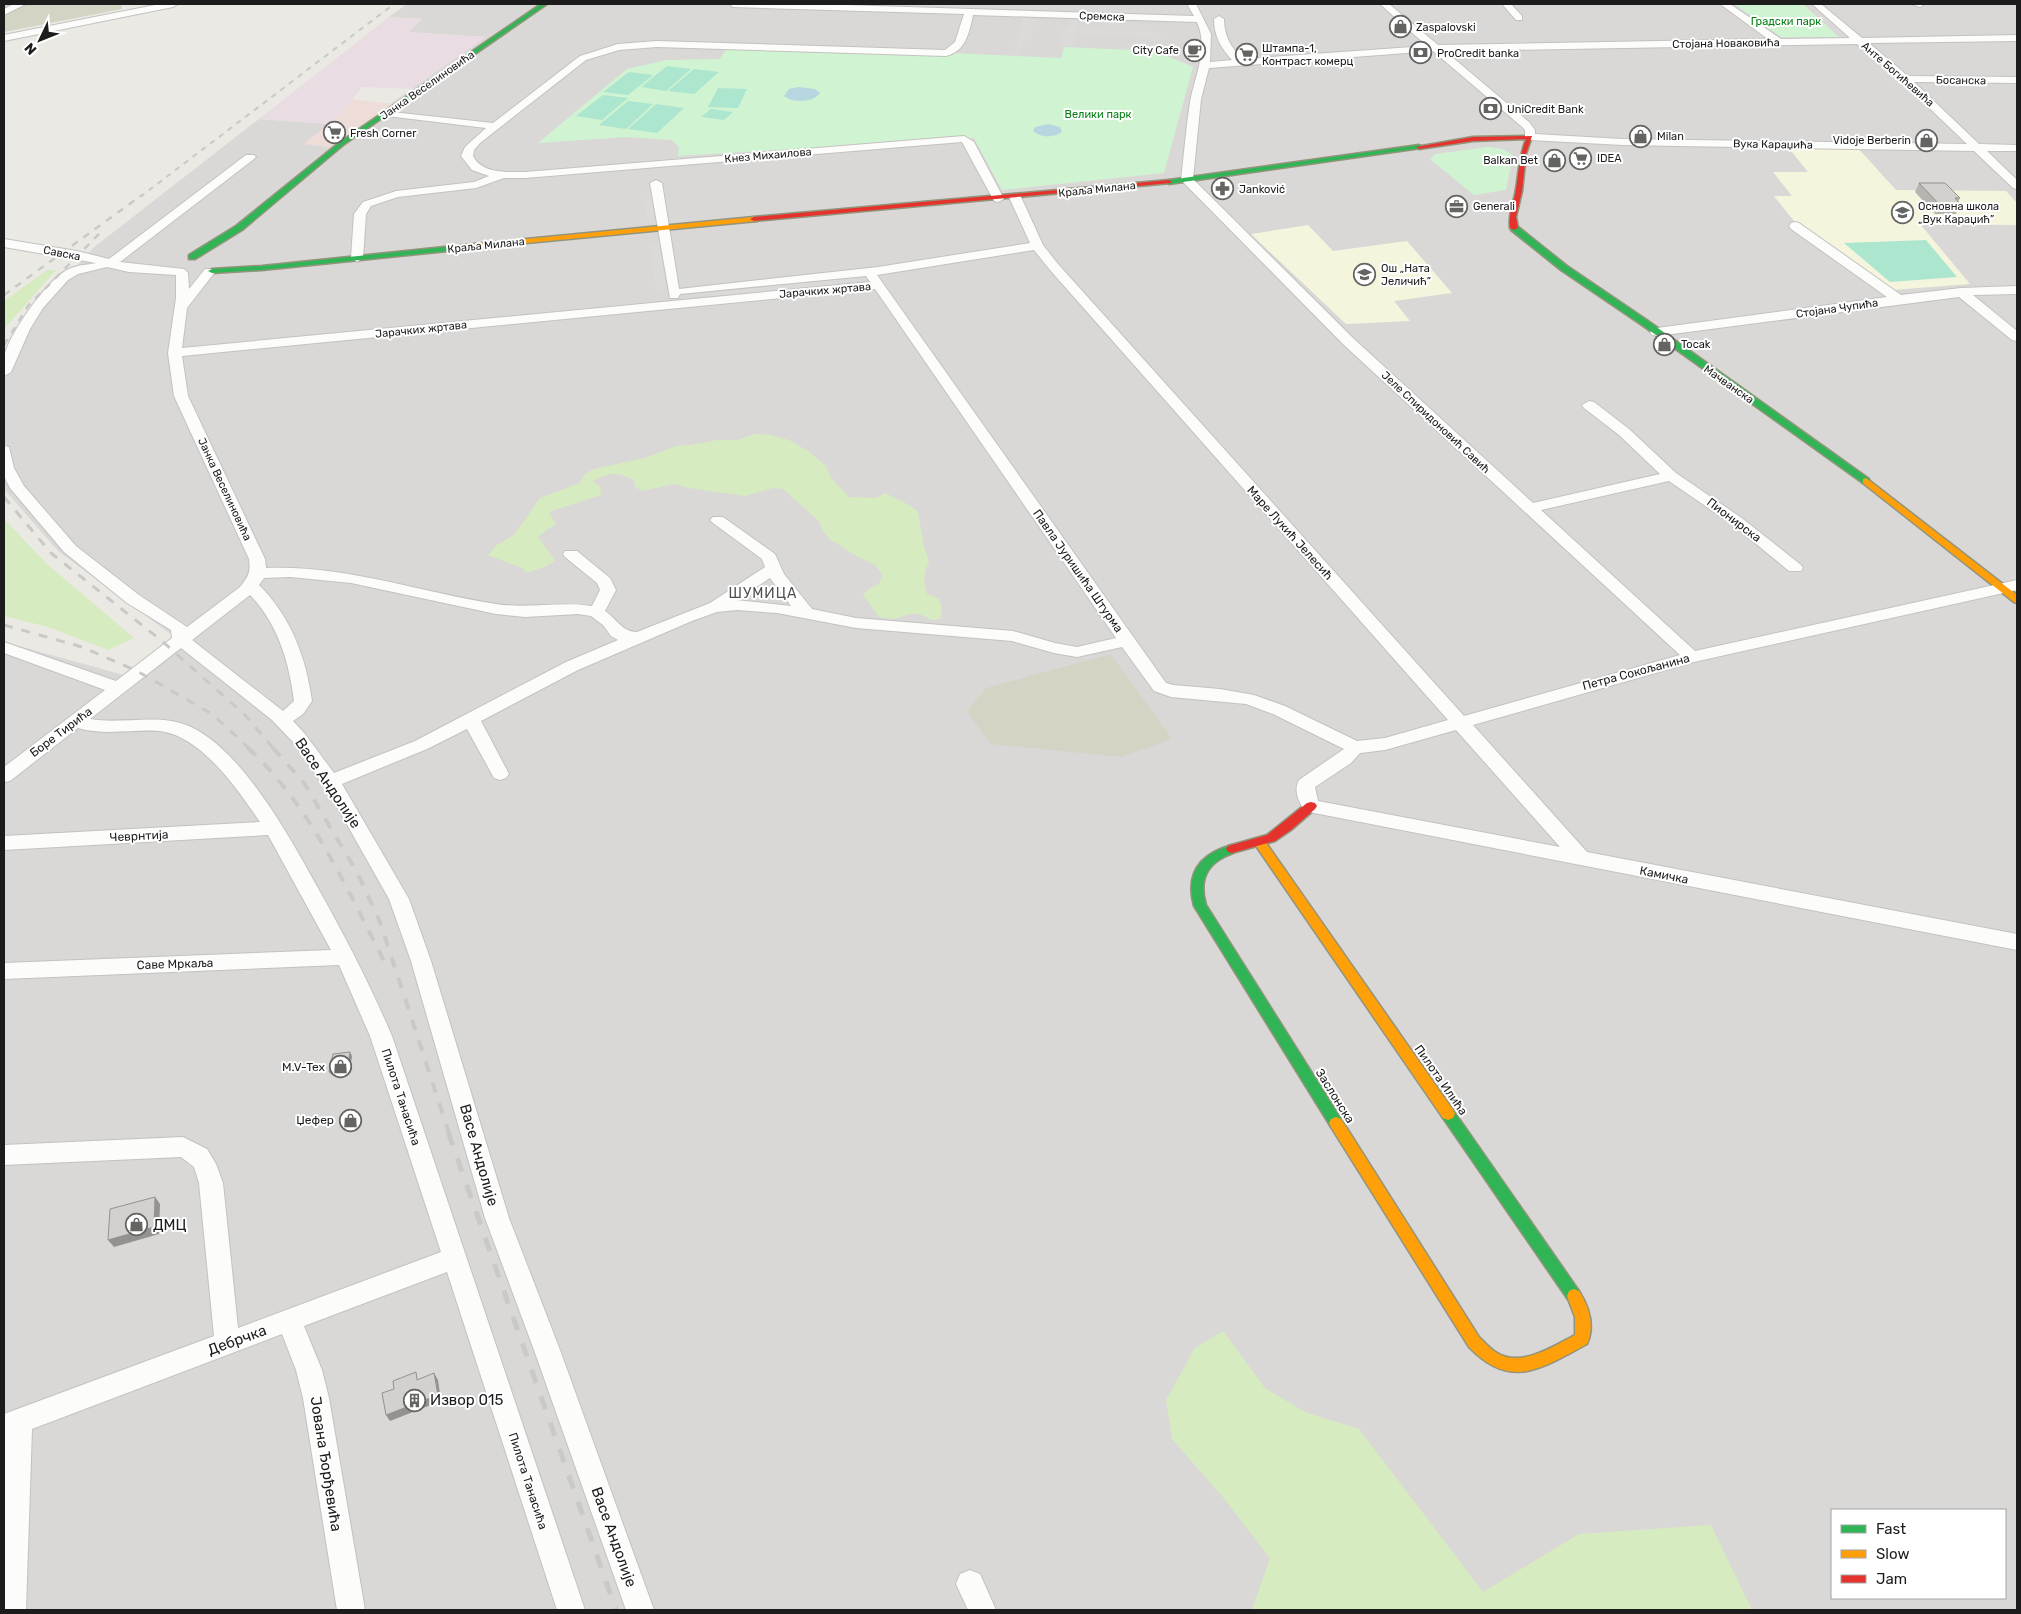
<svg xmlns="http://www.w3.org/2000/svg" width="2021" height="1614" viewBox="0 0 2021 1614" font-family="Rubik,sans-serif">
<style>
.residential{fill:#dad8d6;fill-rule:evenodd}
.commercial{fill:#eedcd8}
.industrial{fill:#e9dde3}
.education{fill:#f5f5de}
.construction{fill:#d4d4c5}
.grass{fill:#d6ebc0}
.park{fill:#d0f3d1}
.pitch{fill:#ade6cf}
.parking{fill:#dbdad8}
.water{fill:#b6d6e0}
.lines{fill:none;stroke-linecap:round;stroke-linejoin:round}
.street-casing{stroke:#c3c2c0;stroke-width:2}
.fast-casing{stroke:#92957c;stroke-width:3}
.slow-casing{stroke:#92957c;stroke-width:3}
.jam-casing{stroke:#92957c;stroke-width:3}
.street{fill:#fcfcfb;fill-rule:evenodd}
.fast{fill:#30b455;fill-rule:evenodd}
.slow{fill:#ff9f0a;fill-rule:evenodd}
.jam{fill:#e5322d;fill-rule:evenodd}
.rail-far4{stroke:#c9c9c8;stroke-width:2;stroke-dasharray:5.5 5.5;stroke-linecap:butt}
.rail-far3{stroke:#c9c9c8;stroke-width:2.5;stroke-dasharray:7 7;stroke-linecap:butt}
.rail-far2{stroke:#c9c9c8;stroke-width:3;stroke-dasharray:9 9;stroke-linecap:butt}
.rail-far1{stroke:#c9c9c8;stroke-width:4;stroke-dasharray:11 11;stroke-linecap:butt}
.rail{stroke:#c9c9c8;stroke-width:5;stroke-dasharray:14 14;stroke-linecap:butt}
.wall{fill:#b5b4b0}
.shaded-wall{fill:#949290}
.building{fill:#d3d1cd;stroke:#949290}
.labels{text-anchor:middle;stroke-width:4;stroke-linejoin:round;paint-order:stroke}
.far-street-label{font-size:11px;fill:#1c1c1c;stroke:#fff}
.far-park-label{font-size:11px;fill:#057f14;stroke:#fff}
.far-poi-label{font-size:11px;fill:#1c1c1c;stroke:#fff;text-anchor:start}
.street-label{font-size:12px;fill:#1c1c1c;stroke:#fff}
.poi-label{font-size:12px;fill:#1c1c1c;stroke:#fff;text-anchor:end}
.neighbourhood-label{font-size:14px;letter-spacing:1px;fill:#4f4f4f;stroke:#fff}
.near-street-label{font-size:15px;fill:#1c1c1c;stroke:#fff}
.near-poi-label{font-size:15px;fill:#1c1c1c;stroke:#fff;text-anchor:start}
</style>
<rect width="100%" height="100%" fill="#ebe9e4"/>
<!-- residential -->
<path class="residential" d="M407,4H2017V1610H4V642L124,675L176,638L58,551L4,489V375L17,331L93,248L259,119L329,124L305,143L329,147L485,37L408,32L422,19L389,17ZM1832,1510H2005V1598H1832Z"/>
<!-- commercial -->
<path class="commercial" d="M352,99L392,104L329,147L304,144L329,124Z"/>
<!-- industrial -->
<path class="industrial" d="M389,17L422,19L409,32L486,37L411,89L362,87L345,109L329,124L259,119Z"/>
<!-- education -->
<path class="education" d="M1788,147H1857L1896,190L2006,191L2017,203V225L1920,224L1970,284L1892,290L1794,221L1774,196H1792L1773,172H1808Z
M1308,225L1333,251L1407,241L1452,293L1394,301L1410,321L1346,324L1251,234Z"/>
<!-- construction -->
<path class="construction" d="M4,4H121L122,9L4,32Z
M1111,654L1172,739L1121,757L991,744L967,711L986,688Z"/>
<!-- grass -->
<path class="grass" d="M47,270H56L4,329V301Z
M754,434L771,435L789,440L808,451L826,466L831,478L849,497L876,498L885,493L909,505L918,512L924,546L929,562C923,574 923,582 927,594L939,599L942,608L940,619L931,620L920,614H910L894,619L879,617L863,595L868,589L879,584L883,575L875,565L853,554L830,539L823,531L819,521L783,489L773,488L745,496L689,488L674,484L642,491L635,487L634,480C616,472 611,472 593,481L600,487L601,495L549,512L556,525L549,528L538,537L555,560L547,566L526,573L522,568L488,555L497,545L514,535L540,498L580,483L585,474L594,469L648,457L676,446L690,445L717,440H738Z
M4,519L47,564L134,638L108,650L48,627L4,616Z
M1223,1331L1265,1388L1305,1412L1359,1429L1483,1592L1579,1534L1711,1525L1752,1610H1252L1270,1558L1222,1496L1172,1439L1166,1400L1195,1348Z"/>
<!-- park -->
<path class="park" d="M1734,4H1803L1839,37H1781Z
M728,46L928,52L1061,58L1064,47L1155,51L1193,67L1164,173L1002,190L974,138L678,156L679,147L671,140L626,137L538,143L627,69L667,60L720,59Z
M1488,147L1502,149L1513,155L1506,190L1474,195L1430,159L1435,154Z"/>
<!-- pitch -->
<path class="pitch" d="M667,66L691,69L666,91L641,87Z
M694,69L719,72L694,94L668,91Z
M629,72L653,75L628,95L603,92Z
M718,88L747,89L738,108L708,107Z
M603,95L628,98L602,120L576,116Z
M628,101L653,104L626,129L599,125Z
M656,104L684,108L657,133L628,129Z
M711,109L733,112L724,120L701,117Z
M1926,240L1957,277L1890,282L1844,243Z"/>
<!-- parking -->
<path class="parking" d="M1023,18L1035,20L1030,41H1023L1020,54H1013Z
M1070,20H1078L1077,30L1161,32L1160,39L1076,33L1074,46H1058L1061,28H1068Z
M947,142L948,143L539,178V176Z
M654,196L658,222L648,223L644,197Z
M660,243L666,289L656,290L650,244Z
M854,277L856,281L837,282L838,287L714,299L712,290Z"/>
<!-- water -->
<path class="water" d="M799,87L815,89L820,93C813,103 793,103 784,96L789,89Z
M1048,124L1060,127L1062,132C1053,138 1041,138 1033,131L1035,127Z"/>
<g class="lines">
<defs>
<path id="street" d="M14,4H26L4,15V9Z
M160,4H178L173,7L4,41V35Z
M729,4H812L1194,16L1187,4H1196L1211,34L1210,62L1232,60C1221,48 1214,36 1214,19L1219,16L1224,19C1224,36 1231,47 1242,59L1427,46L1380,4H1389L1438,45L1768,39L1720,4H1730L1781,39L1850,38L1812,4H1821L1862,38L2017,35V41L1869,43L1908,76L2017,77V83L1914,82L1979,144L2017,145V151H1987L2017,180V189L2013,188L1974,151L1622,145L1530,140L1525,137V130L1521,126L1433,51L1209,68L1201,99L1193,179L1354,339L1533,503L1660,474L1619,435L1584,408L1582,405L1589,401L1594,402L1629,429L1676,473L1743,519L1801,565L1803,568L1801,571H1789L1733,525L1669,481L1541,510L1695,651L2017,580V590L1694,662L1473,725L1587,852L2017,934V950L1304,811C1299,801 1293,791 1299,780L1344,749L1273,714L1246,704L1171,697L1154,691L1122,647L1077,657L1054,653L1012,641L856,628L777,613L737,610L717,612L692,621L578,670L481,721L509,774L506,778L500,780L494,778L467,729L427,749L342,784L409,899L431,961L509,1218L560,1350L654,1610H626L534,1350L485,1218L411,961L389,899L332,798L293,742L272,720L181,648L90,719C124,725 159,712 191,727C244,752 292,841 319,890C346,938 370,985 392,1036L585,1610H557L447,1272L304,1326L322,1370L329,1398L365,1610H337L303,1398L296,1370L282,1334L32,1429L26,1610H4V1414L214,1336L199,1183L194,1167L181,1157L4,1165V1145L183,1137L207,1149L216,1164L223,1183L238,1328L441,1252L370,1036L339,965L4,979V963L331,950L268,835L4,850V836L260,822C238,790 201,735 159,731C132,729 105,736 78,728L10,781L4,782V767L105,690L4,653V642L116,681L172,638L171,630L127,603L64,552L10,488L4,476V446L9,447L14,468L24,486L76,546L139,595L187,627L240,587C248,577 251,572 249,559L174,396L168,353L176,298V275L129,272L107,267L78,274L68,280L43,308L30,329L11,372L4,376C4,371 3,363 4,357C9,334 48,278 69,269C77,265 87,265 96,263L4,247V239L77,251L109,259L246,155H254L256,157L254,159L120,262L184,269L188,273L189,289L205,269H213L215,272L187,308L182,348L870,282L866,276L680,294L678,298H670L650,183L656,180L662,183L679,289L878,267L1030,243L1009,197L1015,194L1021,197L1043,245L1058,264L1464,716L1680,655L1344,345L1183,182L1181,180C1184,154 1186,128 1190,102C1195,75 1209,49 1197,22L973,15C969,33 966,51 946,56L657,47L619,50L586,60L480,143L474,150L473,156C482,174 507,172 525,172L964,136L974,142L1004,199L998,202L994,201L962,142L525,178H504L476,188L398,197L371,206L366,214L363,258L357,262L351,258L354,214L363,202L396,191L474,182L489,176L472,170L461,156L465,147L486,128L387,116L383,115L382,113L383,111L493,123L580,56L618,44L657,41L945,50L955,42L964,14L733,7ZM1857,44L1901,81L1967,144L1622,139L1535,134V130L1529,122L1445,51ZM1034,250L1050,270L1448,720L1385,738L1357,741L1285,706L1254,695L1220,689L1173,685L1166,683L877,275ZM875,289L1116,638L1077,647L1055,643L1013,631L856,618L812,609L784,574L775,554L723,517H713L710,520L713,523L762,559L765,567L710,603L637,632C622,632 617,619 605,611L616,590L610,578L577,551H565L563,554L565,557L597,583L600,590L592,606C560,601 528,609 496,604C419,592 345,565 266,568L265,559L188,396L182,356ZM290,577L351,583L496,614L525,617L578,614L591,616L603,625L611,636L618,640L566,662L415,741L334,773L305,734L293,721L303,714L312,701C306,657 291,617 259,585L264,578ZM770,578L791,606L736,600ZM250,595C278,624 289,662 294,701L283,711L192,640ZM1456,730L1560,847L1318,801L1315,787L1351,763L1360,753L1385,750Z
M1502,4H1511L1522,16V20H1516Z
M1911,4H1925L1920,7Z
M1795,222L1799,223L1901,295L1961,288L2017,286V294L1973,295L2017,331V341L2012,340L1959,297L1657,336L1652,335L1650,332L1657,328L1887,297L1791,229L1789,226L1791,223Z
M970,1570L980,1574L996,1610H968L956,1584L960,1574Z"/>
<path id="fast" d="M541,4H547L343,145L242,230L195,259H189V255L236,226L339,143Z
M1419,145L1421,146V148L1169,184L1166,182L1169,180Z
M1511,226H1517L1567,266L1648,321L1869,479V483H1863L1642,325L1561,270L1511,230Z
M464,245L468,247L467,249L262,270L212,273L208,271L212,269L262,266Z
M1232,845L1238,849C1234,854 1229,854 1224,857C1204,867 1200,885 1206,905L1341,1119L1343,1123L1341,1127L1336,1129L1331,1127L1194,906C1185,873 1200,854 1232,845Z
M1448,1108L1453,1110L1579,1291L1581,1296L1579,1301L1574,1303L1569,1301L1443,1118L1441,1114L1443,1110Z"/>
<path id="slow" d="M754,217L758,219L757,221L464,249L460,247L464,245Z
M1866,478L2017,595V603L2014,602L1863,483V479Z
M1260,839L1264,840L1453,1110L1455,1114L1453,1118L1448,1120L1443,1118L1256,846L1254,843Z
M1336,1117L1341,1119L1479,1337C1485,1343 1490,1349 1497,1353C1521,1368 1554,1346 1575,1335V1317L1567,1296L1569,1291L1574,1289L1579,1291C1589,1307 1595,1326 1587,1344C1542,1368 1511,1391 1469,1347L1331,1127L1329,1123L1331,1119Z"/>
<path id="jam" d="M1532,136L1526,154L1522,191L1516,217L1518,228L1514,230L1510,228C1508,214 1514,203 1516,189C1519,171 1519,157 1526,139L1473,141L1419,149L1416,147L1473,137Z
M1169,180L1172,182L1171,183L754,221L750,219L754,217Z
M1311,802L1315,803L1317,806L1315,809L1291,830L1275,841L1232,853L1228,852L1226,849L1228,846L1267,835L1307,803Z"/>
</defs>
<!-- street casing -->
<use href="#street" class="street-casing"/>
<!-- fast casing -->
<use href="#fast" class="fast-casing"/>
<!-- slow casing -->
<use href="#slow" class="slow-casing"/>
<!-- jam casing -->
<use href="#jam" class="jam-casing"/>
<!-- street -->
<use href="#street" class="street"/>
<!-- fast -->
<use href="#fast" class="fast"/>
<!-- slow -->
<use href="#slow" class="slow"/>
<!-- jam -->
<use href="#jam" class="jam"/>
<!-- rail-far4 -->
<path class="rail-far4" d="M140,197L394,4"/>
<!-- rail-far3 -->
<path class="rail-far3" d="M4,295L142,195
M4,345L28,306L101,232"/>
<!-- rail-far2 -->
<path class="rail-far2" d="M4,497L51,553L162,641L245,715L274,749
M4,625L82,647L137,671L212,714L250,749"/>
<!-- rail-far1 -->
<path class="rail-far1" d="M248,748C312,807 349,893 388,969
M273,748L304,783L358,874L380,922L449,1133"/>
<!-- rail -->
<path class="rail" d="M448,1132L616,1610"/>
</g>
<!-- wall -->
<path class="wall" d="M1919,183L1960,198L1958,202L1960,204L1956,214H1935L1915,192Z
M352,1056L349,1073L331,1075L329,1072Z"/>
<!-- shaded-wall -->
<path class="shaded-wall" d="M350,1052L352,1056L349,1073L347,1070Z
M155,1197L160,1204L159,1234L114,1247L108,1240Z
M434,1373L438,1380L441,1401L390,1421L386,1415Z"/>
<!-- building -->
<path class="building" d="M1919,183H1945L1960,198H1955L1960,204H1939Z
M350,1052L347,1070L329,1072L333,1054Z
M155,1197L154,1227L108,1240L110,1209Z
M416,1372L417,1380L434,1373L438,1395L386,1415L382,1393L394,1389L393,1381Z"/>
<!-- icons -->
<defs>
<symbol id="shop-ring" viewBox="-11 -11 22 22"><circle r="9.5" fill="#fff" stroke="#646462" stroke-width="1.5"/><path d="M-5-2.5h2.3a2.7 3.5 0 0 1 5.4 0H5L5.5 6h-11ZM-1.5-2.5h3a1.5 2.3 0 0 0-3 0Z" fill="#646462"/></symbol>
<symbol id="cafe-ring" viewBox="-11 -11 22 22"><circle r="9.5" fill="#fff" stroke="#646462" stroke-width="1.5"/><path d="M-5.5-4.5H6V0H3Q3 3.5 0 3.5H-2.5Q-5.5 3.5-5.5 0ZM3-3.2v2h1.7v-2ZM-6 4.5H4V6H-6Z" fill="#646462"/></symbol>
<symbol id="bank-ring" viewBox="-11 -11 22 22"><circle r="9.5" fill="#fff" stroke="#646462" stroke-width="1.5"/><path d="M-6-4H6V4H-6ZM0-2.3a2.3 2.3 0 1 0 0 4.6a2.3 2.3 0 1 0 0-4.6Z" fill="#646462"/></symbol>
<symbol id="supermarket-ring" viewBox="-11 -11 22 22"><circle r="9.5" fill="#fff" stroke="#646462" stroke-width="1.5"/><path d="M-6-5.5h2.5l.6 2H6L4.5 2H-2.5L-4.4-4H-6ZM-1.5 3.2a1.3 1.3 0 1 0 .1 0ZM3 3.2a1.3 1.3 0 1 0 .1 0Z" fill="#646462"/></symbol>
<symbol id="pharmacy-ring" viewBox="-11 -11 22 22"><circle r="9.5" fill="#fff" stroke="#646462" stroke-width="1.5"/><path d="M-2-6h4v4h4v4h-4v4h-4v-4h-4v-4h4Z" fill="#646462"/></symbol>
<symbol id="office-ring" viewBox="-11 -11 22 22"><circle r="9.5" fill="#fff" stroke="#646462" stroke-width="1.5"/><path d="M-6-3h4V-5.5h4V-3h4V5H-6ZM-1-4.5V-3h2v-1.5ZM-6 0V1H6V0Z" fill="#646462"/></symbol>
<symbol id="school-ring" viewBox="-11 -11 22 22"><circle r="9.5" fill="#fff" stroke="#646462" stroke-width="1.5"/><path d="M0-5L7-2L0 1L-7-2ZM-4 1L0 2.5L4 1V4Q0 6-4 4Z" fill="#646462"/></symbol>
<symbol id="building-ring" viewBox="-11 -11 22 22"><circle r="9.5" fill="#fff" stroke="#646462" stroke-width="1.5"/><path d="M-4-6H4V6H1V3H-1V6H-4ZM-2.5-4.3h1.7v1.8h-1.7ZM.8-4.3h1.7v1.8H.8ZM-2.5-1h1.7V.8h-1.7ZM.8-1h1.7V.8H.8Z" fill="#646462"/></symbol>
</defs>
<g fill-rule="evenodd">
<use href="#shop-ring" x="1388" y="14" width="25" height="25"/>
<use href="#cafe-ring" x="1182" y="38" width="25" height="25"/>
<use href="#bank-ring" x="1408" y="40" width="25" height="25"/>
<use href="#supermarket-ring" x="1234" y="42" width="25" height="25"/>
<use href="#bank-ring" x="1478" y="96" width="25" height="25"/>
<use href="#supermarket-ring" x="322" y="120" width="25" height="25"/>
<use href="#shop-ring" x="1628" y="124" width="25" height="25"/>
<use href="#shop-ring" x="1914" y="128" width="25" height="25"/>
<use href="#supermarket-ring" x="1568" y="146" width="25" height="25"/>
<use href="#shop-ring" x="1542" y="148" width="25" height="25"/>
<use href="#pharmacy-ring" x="1210" y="176" width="25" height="25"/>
<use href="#office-ring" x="1444" y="194" width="25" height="25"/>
<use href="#school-ring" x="1890" y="200" width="25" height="25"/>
<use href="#school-ring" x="1352" y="262" width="25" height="25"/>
<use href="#shop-ring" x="1652" y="332" width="25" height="25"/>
<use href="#shop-ring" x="328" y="1054" width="25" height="25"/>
<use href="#shop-ring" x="338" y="1108" width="25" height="25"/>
<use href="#shop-ring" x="124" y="1212" width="25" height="25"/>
<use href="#building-ring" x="402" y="1388" width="25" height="25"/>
</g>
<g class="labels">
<!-- far-street labels -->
<g class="far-street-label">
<text transform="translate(1102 16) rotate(2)" y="4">Сремска</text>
<text transform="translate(1726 43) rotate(-1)" y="4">Стојана Новаковића</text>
<text transform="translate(1898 74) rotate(41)" y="4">Анте Богићевића</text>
<text transform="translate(1961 80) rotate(1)" y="4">Босанска</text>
<text transform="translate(427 85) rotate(-35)" y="4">Јанка Веселиновића</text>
<text transform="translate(1773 144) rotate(1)" y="4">Вука Караџића</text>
<text transform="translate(768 155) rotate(-5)" y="4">Кнез Михаилова</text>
<text transform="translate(1097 189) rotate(-6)" y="4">Краља Милана</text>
<text transform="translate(486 245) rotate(-6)" y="4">Краља Милана</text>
<text transform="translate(62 253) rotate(11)" y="4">Савска</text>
<text transform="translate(825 290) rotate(-5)" y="4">Јарачких жртава</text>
<text transform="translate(1837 308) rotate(-8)" y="4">Стојана Чупића</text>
<text transform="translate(421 329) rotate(-6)" y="4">Јарачких жртава</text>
<text transform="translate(1729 384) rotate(35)" y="4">Мачванска</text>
<text transform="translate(1436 422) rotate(43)" y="4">Јеле Спиридоновић Савић</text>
<text transform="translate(225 489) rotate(65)" y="4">Јанка Веселиновића</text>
</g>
<!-- far-park labels -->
<g class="far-park-label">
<text x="1786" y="25">Градски парк</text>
<text x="1098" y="118">Велики парк</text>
</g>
<!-- far-poi labels -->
<g class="far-poi-label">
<text x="1416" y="31">Zaspalovski</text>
<text x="1262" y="52">Штампа-1,<tspan x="1262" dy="13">Контраст комерц</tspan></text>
<text x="1179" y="54" text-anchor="end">City Cafe</text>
<text x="1437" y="57">ProCredit banka</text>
<text x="1507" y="113">UniCredit Bank</text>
<text x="350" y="137">Fresh Corner</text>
<text x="1657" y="140">Milan</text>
<text x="1911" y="144" text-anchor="end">Vidoje Berberin</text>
<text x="1597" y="162">IDEA</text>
<text x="1538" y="164" text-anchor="end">Balkan Bet</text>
<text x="1239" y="193">Janković</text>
<text x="1473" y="210">Generali</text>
<text x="1918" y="210">Основна школа<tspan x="1918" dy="13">„Вук Караџић”</tspan></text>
<text x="1381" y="272">Ош „Ната<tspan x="1381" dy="13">Јеличић”</tspan></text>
<text x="1681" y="348">Tocak</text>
</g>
<!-- street labels -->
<g class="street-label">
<text transform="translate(1734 520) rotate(37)" y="4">Пионирска</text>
<text transform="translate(1290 533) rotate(48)" y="4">Маре Лукић Јелесић</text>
<text transform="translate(1078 571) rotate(55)" y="4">Павла Јуришића Штурма</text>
<text transform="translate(1636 672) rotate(-15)" y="4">Петра Сокољанина</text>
<text transform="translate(61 732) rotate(-37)" y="4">Боре Тирића</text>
<text transform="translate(139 836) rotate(-3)" y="4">Чеврнтија</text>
<text transform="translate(1664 875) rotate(11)" y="4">Камичка</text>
<text transform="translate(175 964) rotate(-2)" y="4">Саве Мркаља</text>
<text transform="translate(1441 1080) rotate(55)" y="4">Пилота Илића</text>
<text transform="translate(1335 1096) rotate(58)" y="4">Заслонска</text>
<text transform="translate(401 1097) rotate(72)" y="4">Пилота Танасића</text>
<text transform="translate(528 1481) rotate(72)" y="4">Пилота Танасића</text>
</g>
<!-- poi labels -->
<g class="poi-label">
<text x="325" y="1071">M.V-Tex</text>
<text x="334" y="1124">Џефер</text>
</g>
<!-- neighbourhood labels -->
<g class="neighbourhood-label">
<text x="763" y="598">ШУМИЦА</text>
</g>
<!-- near-street labels -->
<g class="near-street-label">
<text transform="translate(328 783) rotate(56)" y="5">Васе Андолије</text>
<text transform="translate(479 1155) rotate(74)" y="5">Васе Андолије</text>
<text transform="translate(237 1340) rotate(-20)" y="5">Дебрчка</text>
<text transform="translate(326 1464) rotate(81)" y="5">Јована Ђорђевића</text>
<text transform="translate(614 1537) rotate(70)" y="5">Васе Андолије</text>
</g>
<!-- near-poi labels -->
<g class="near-poi-label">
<text x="153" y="1230">ДМЦ</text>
<text x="430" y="1405">Извор 015</text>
</g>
</g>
<!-- border -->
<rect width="2021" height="1614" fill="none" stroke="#1c1c1c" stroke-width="10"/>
<!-- legend -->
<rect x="1831" y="1509" width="175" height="90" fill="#ffffff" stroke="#a4a4a4"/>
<rect x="1841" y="1525" width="25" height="8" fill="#30b455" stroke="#a4a4a4"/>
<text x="1876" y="1534" font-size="15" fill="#1c1c1c">Fast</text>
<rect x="1841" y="1550" width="25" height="8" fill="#ff9f0a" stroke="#a4a4a4"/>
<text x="1876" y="1559" font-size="15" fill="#1c1c1c">Slow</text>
<rect x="1841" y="1575" width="25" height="8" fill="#e5322d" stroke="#a4a4a4"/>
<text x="1876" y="1584" font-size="15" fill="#1c1c1c">Jam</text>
<!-- north arrow -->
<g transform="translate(40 40) rotate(227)" stroke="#ffffff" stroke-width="4" paint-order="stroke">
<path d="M0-4L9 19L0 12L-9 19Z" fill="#1c1c1c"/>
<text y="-8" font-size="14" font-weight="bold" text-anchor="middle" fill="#1c1c1c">N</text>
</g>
</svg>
